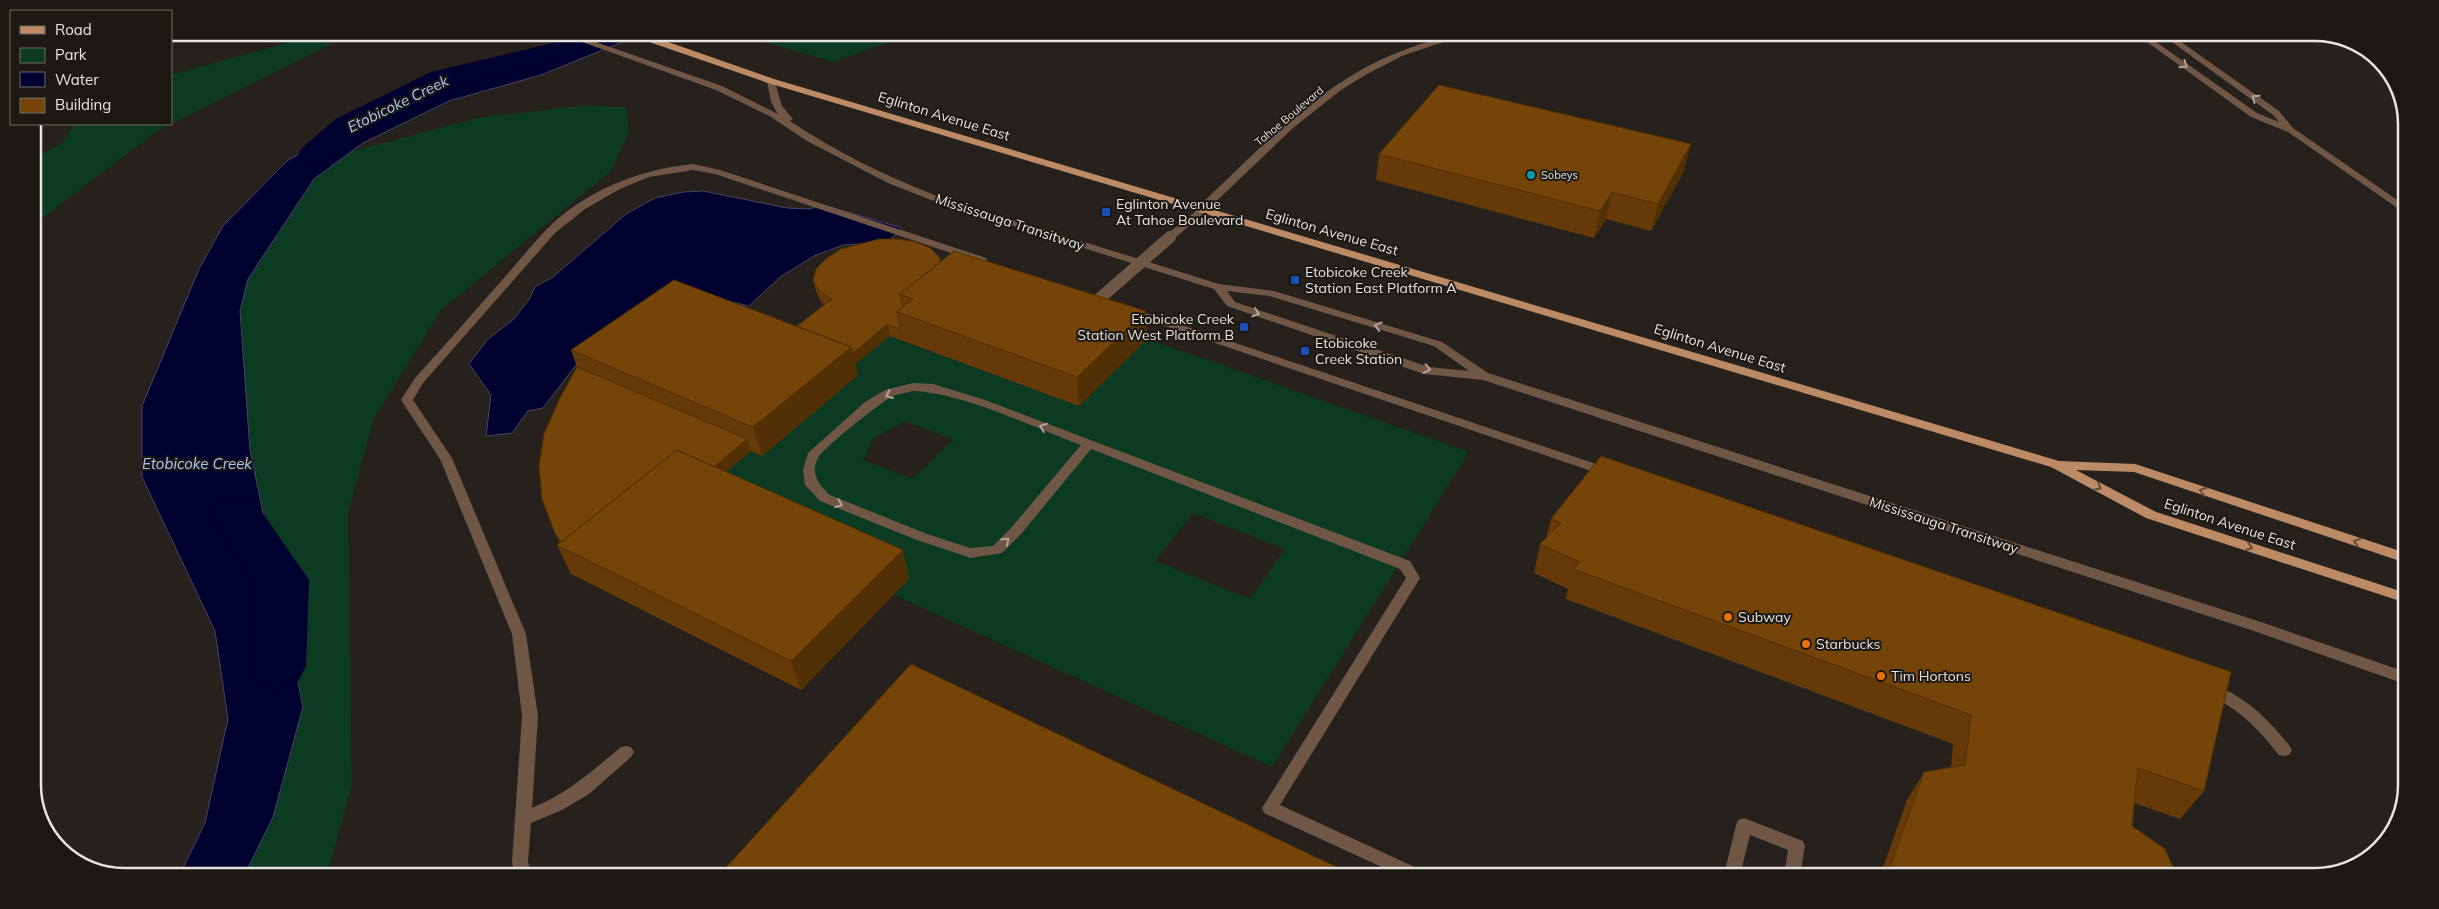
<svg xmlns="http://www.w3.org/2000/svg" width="2439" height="909" viewBox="0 0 2439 909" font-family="Mulish,sans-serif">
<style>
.green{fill:#0d3a23;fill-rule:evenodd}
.water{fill:#00012f;stroke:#454564}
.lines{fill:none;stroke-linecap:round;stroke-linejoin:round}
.river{fill:#00012f;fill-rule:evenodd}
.lane{fill:#6f5645;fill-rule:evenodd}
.street{fill:#6f5645;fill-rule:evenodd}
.primary{fill:#bc8a64;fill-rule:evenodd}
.lane-bridge{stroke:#6f5645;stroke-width:12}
.wall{fill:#653a08}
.shaded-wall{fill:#523006}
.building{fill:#754409;stroke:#523006}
.oneway{stroke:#b1a49b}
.oneway2{stroke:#644b37}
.culture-dot{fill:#0f9aa8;stroke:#1c1813;stroke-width:2}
.transit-dot{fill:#1a4fb4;stroke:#1c1813;stroke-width:2}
.food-dot{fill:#e8710a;stroke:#1c1813;stroke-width:2}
.labels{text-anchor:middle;stroke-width:4;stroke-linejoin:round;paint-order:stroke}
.far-street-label{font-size:11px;fill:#e7e4e1;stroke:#1c1813}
.far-poi-label{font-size:11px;fill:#e7e4e1;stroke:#1c1813;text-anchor:start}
.street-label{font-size:14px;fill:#e7e4e1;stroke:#1c1813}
.poi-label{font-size:14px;fill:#e7e4e1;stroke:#1c1813;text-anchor:start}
.water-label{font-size:15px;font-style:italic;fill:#a8c4f5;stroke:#1c1813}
.rim{fill:none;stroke:#e7e4e1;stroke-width:2.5}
</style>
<rect width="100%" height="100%" fill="#26211c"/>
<!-- green -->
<path class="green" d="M738,34H912L833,62Z
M315,35L331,44L157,131L33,225V158L60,145L75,124H171V75Z
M579,106L626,107L629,132L611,171L441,310L373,420L348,514L352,784L328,872H246L273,817L240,311L248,279L314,179L350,152L477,118Z
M890,336L1079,406L1147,339L1469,452L1272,767L894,595L909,579L706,488L751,451L762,455L857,376L847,371ZM905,421L953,440L913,479L863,460L875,437ZM1193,513L1285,549L1250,599L1155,561Z"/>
<!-- water -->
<path class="water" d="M584,34H642L541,75L449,101L363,143L314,179L248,279L240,311L250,450L303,707L273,817L246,872H181L205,823L228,719L215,631L142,477V406L199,269L223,226L287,161L344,127L446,84L512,62Z
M703,191L787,208L809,209L823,205L902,228L887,242L843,245L814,256L780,277L749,306L715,298L579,361L543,408L528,411L512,433L486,436L491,395L469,364L487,340L514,319L530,298L535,287L553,277L626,214L655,198L683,192Z"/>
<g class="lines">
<!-- river -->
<path class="river" d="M571,36L583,39L588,46L583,53L568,59L455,86L362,135L330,162L317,165L304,162L298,154L304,146L336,119L431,72L545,45Z
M236,497L255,502L309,580L306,666L298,682L277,689L256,682L248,666L253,582L210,515L217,502Z"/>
<!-- lane -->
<path class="lane" d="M557,33H570L722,86L778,114L771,102L767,81L774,79L782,106L793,119L790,121C836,152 886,176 937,196L1219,284L1274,291L1442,342L1488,373L2261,622L2403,671L2402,683L2251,630L1483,380L1424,374L1227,306L1214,289L931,200L888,183L807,141L771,117L716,90ZM1227,291L1269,296L1434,346L1469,371L1429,367L1235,302Z
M2140,37H2149L2257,113L2279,122L2273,115L2165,37H2174L2279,111L2293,128L2406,206V214L2288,132L2251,117Z
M693,164L720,170L986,258L987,260L986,262H978L715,174L693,170L649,177L620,189L585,209L555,233L423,383L413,400L452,458L526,634L538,716L532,808C568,793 591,772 621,747L626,746L631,747L634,752L631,757L589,794L562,810L531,823L528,862L531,873L514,872L512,862L522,716L512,634L440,459L401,400L415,378C442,348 469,318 496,287C513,268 529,248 546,230C584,191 640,169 693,164Z
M1201,207L1206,210L1205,212L1174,239H1166V235Z
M1131,308L1611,469L1613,472L1611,475H1603L1127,313L1125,311Z
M913,383L933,384L985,400L1410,561L1420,578L1280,805L1419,869L1421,875L1397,874L1264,813L1262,808L1406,578L1400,569L1091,449L1021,534L1002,553L970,558L965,556L917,540L820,501L805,485L803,470L808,453L865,402L885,390ZM913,391C964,393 1032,427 1081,445L1011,528L993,546L970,548L927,534L830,495C819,485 810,474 818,458C823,448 879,404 891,397C897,394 906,393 913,391Z
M2211,684C2244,695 2268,719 2289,745L2292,750L2289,755L2284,756L2279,755C2264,736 2247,717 2227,705C2219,700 2207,698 2204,690L2206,686Z
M1744,818L1803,841L1805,846L1800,875H1784L1788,850L1750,835L1740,875H1724L1736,825L1738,820Z"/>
<!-- street -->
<path class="street" d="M1450,35H1464L1402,56L1367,74L1341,90L1293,128L1205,212H1197V208C1249,159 1299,105 1361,70C1389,54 1419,44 1450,35Z"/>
<!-- primary -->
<path class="primary" d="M626,34H638L674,44L774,79L2059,461L2135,464L2403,552V562L2134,472L2076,470L2156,512L2403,592V602L2146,518L2051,467L768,83Z"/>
<!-- lane-bridge -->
<path class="lane-bridge" d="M1098,300L1170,237"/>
</g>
<!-- wall -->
<path class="wall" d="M1379,154L1684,171L1651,231L1606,219L1594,238L1376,180Z
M941,262L1147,339L1079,406L890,336L855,364L858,375L762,456L751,451L726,472L903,550L909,579L801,690L571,574L557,545L560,543L555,533L577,367L571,350L797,326L825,305L821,302L816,291L813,280Z
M1601,456L2204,791L2180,819L2134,803L2132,826L2177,876H1880L1907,800L1924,772L1951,767L1953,744L1566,599L1568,589L1534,573L1540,544L1546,538L1551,519Z"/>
<!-- shaded-wall -->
<path class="shaded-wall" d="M1691,144L1684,171L1651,231L1658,204Z
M1612,192L1606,219L1594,238L1600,211Z
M1146,311L1147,339L1079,406L1077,377Z
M887,324L890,336L855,364L858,375L762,456L753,427L851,347Z
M747,439L751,451L706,488L702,476Z
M903,550L909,579L801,690L791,661Z"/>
<!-- building -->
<path class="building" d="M1439,85L1691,144L1658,204L1612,192L1600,211L1379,154Z
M879,239H898L916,242L930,248L939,257L941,262L900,294L903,307L897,312L900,329L887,324L853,353L851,347L797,326L832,299L819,291L813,280L816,269L827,258L841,249Z
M954,251L1146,311L1077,377L897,312L913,299L900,294Z
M674,280L851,347L753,427L571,350Z
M577,367L747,439L714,467L677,450L561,542L555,533L542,499L539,466L544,434L560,398Z
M677,450L903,550L791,661L557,545Z
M1601,456L2231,672L2204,791L2138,768L2132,826L2165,849L2177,876H1887L1924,772L1965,765L1971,715L1573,569L1580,562L1540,544L1561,523L1551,519Z
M911,664L1351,874L721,873Z"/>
<!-- one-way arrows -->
<defs><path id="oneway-chevron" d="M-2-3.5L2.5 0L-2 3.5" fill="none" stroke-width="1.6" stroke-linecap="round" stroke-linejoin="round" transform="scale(1.25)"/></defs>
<g class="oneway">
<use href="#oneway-chevron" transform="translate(2184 65) rotate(35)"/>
<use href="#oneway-chevron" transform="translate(2255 98) rotate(-145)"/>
<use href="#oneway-chevron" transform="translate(1256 313) rotate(19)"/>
<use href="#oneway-chevron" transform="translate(1378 326) rotate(-163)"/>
<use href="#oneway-chevron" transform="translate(1427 369) rotate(12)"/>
<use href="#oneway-chevron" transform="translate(889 395) rotate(156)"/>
<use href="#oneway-chevron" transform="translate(1043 427) rotate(-159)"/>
<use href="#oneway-chevron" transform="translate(839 504) rotate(22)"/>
<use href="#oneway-chevron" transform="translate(1006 541) rotate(-43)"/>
</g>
<g class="oneway2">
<use href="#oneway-chevron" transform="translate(2098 487) rotate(28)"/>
<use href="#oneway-chevron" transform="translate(2203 491) rotate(-162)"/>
<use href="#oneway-chevron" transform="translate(2357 542) rotate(-162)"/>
<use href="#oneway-chevron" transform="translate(2249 547) rotate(18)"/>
</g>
<!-- markers -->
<circle class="culture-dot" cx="1531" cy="175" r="5"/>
<g class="transit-dot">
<rect x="1101" y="207" width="10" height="10" rx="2.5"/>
<rect x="1290" y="275" width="10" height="10" rx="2.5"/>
<rect x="1239" y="322" width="10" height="10" rx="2.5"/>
<rect x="1300" y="346" width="10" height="10" rx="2.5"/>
</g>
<g class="food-dot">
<circle cx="1728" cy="617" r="5"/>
<circle cx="1806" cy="644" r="5"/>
<circle cx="1881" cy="676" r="5"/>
</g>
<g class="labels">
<!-- far-street labels -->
<g class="far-street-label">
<text transform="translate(1289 116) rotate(-40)" y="4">Tahoe Boulevard</text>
</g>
<!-- far-poi labels -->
<g class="far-poi-label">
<text x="1541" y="179">Sobeys</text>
</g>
<!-- street labels -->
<g class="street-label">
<text transform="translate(944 116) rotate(17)" y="5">Eglinton Avenue East</text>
<text transform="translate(1010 222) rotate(18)" y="5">Mississauga Transitway</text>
<text transform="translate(1332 232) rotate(16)" y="5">Eglinton Avenue East</text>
<text transform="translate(1720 348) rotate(17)" y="5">Eglinton Avenue East</text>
<text transform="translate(2230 524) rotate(18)" y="5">Eglinton Avenue East</text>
<text transform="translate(1944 525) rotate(18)" y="5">Mississauga Transitway</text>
</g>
<!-- poi labels -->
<g class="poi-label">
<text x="1116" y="209">Eglinton Avenue<tspan x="1116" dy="16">At Tahoe Boulevard</tspan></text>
<text x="1305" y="277">Etobicoke Creek<tspan x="1305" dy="16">Station East Platform A</tspan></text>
<text x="1234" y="324" text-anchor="end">Etobicoke Creek<tspan x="1234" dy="16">Station West Platform B</tspan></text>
<text x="1315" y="348">Etobicoke<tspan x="1315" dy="16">Creek Station</tspan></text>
<text x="1738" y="622">Subway</text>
<text x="1816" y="649">Starbucks</text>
<text x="1891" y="681">Tim Hortons</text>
</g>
<!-- water labels -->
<g class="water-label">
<text transform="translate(398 104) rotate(-26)" y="5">Etobicoke Creek</text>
<text x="197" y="469">Etobicoke Creek</text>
</g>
</g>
<!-- crop -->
<path d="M0 0H2439V909H0ZM124 41H2315A83 83 0 0 1 2398 124V785A83 83 0 0 1 2315 868H124A83 83 0 0 1 41 785V124A83 83 0 0 1 124 41Z" fill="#1c1813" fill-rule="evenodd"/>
<path class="rim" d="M124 41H2315A83 83 0 0 1 2398 124V785A83 83 0 0 1 2315 868H124A83 83 0 0 1 41 785V124A83 83 0 0 1 124 41Z"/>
<!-- legend -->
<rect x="10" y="10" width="162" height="115" fill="#1c1813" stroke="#6d6a65"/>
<rect x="20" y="26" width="25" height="8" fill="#bc8a64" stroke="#6d6a65"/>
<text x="55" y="35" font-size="15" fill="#e7e4e1">Road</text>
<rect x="20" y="48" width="25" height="15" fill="#0d3a23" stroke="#6d6a65"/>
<text x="55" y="60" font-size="15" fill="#e7e4e1">Park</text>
<rect x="20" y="72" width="25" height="15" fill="#00012f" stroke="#6d6a65"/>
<text x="55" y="85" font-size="15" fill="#e7e4e1">Water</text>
<rect x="20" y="98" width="25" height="15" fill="#754409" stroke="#6d6a65"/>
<text x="55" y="110" font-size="15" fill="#e7e4e1">Building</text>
</svg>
